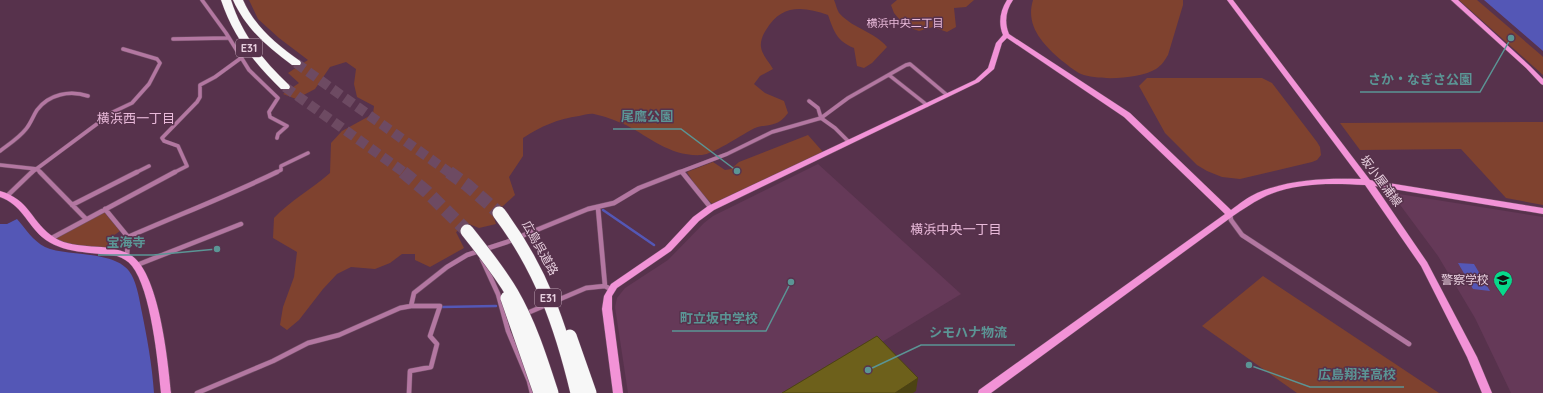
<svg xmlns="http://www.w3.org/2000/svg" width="1543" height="393" viewBox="0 0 1543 393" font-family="Quicksand,'Noto Sans JP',sans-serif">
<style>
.built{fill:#653958}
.green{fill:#7f422f}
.water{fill:#5457b6}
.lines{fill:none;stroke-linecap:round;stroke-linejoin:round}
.stream{stroke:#5457b6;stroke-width:2.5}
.highway-tunnel-far1{stroke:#6d4a62;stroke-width:10;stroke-dasharray:10 5;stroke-linecap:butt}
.highway-tunnel{stroke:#6d4a62;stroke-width:13;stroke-dasharray:13 6;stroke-linecap:butt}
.street-far1-casing{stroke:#745169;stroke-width:4.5}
.street-casing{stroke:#745169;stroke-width:5.5}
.secondary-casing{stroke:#745169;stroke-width:1}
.highway-casing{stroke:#745169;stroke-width:1}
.street-far1{stroke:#b377a1;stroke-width:3.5}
.street{stroke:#b377a1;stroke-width:4.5}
.secondary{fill:#f293d7;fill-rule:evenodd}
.highway{fill:#f7f7f7;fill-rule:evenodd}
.highway-bridge-casing{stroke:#745169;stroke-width:14;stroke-linecap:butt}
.highway-bridge{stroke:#f7f7f7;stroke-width:13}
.shaded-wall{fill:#4c4313}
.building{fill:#6d601b;stroke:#4c4313}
.labels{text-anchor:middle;stroke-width:3;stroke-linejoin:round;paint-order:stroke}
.far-neighbourhood-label{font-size:11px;fill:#e9bada;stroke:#57324c}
.shield{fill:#57324c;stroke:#bca0b2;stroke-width:1}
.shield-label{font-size:11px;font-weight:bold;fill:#e7cfde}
.street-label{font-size:12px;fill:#e7cfde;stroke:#57324c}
.poi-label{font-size:12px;fill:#e7cfde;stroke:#57324c;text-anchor:end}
.neighbourhood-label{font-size:13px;fill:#e9bada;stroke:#57324c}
.leader{fill:none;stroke:#5b9595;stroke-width:1.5}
.callout-dot{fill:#5b9595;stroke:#57324c;stroke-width:1.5}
.callout-label{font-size:13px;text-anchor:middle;font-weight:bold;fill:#5b9595;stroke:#57324c;stroke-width:3;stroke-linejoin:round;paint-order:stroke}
</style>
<rect width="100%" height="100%" fill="#57324c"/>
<!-- built -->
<path class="built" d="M818,164L961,294L798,393H628L615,307L617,298L625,288L668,260L704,223L713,216Z
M1399,194L1543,217V393H1511L1475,318L1438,256L1395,198Z"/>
<!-- green -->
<path class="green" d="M249,0H834C836,4 837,11 840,14C854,29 875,32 887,47L872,63L864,68L857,66L854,48C837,41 834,32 828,15C803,6 781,4 766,30C763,34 760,42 761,47C762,55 769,62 773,69L760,76L754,84L765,93L784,101L788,113C776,130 765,122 751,130C740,136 713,154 702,155C671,157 651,138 626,125C617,121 604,116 594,114C590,113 584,115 579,116C558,119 541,126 523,138V156L509,177L515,195L503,206L492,212L496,224L479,228L469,224L456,232L464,248L430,267L415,260V254H402L390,263L375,269L351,267L337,274L323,289L299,320L287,330L280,325L283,307L294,277L297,252L273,238L274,218C291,200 312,189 330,173L331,143L342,131L373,114L374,106L357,97L354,84L356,69L346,62L330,67L315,89L296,99L283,94L299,83L288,73L308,60L279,38L258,19Z
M897,0H974L966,7L954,8L956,27L947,32L933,27L919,31L905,26L894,13L891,5Z
M1033,0H1183V5L1168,55C1165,60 1162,65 1156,69C1140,79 1099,81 1081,74C1074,71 1067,64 1061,60C1043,44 1025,26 1033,0Z
M1459,0H1477L1541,55L1543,57V75Z
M1147,78H1262L1272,83L1317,142L1320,147L1321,155L1317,160L1312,162L1240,179L1222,177L1207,171L1197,165L1165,133L1139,86Z
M1543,122V205L1506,198L1461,149L1360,150L1340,123Z
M808,135L823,152L713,205L697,188L687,172L713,162L725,170L731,169L739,162Z
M104,212L120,231L113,236L119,242L117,248L113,249C99,248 64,248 54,237Z
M1263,276L1439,393H1297L1202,326Z"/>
<!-- water -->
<path class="water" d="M1484,0H1543V51Z
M17,219C25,228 33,241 45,247C67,257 113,250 129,271C136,280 139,297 141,308C147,337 152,364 154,393H0V224H7Z
M1458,263L1474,264L1490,291L1473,289Z"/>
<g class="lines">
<!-- stream -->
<path class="stream" d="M603,210L654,245
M442,307L496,306"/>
<!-- highway-tunnel-far1 -->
<path class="highway-tunnel-far1" d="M296,63L450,173
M285,87L405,173"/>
<!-- highway-tunnel -->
<path class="highway-tunnel" d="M403,172L427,192L467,231
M449,172L467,185L499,213"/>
<defs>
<path id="street-far1" d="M202,0L226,33L249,70L278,98L269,112L270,117L287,126L278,134L277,138
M173,39L228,38
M889,75L927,105
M809,101L818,108L821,118L835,128L849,142
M0,151C9,144 19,138 26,129C31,123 33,116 37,110C49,94 70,90 88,96
M0,165L37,169L41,173
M682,172L683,173
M31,173L113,112L132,103L149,84L160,63L157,59L123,49
M135,173L149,166
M173,173L187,166L178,146L164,141L162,138L197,102L200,97V85L215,77L241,58
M275,173L281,170V166L308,153
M677,173L727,154L772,132L821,118L848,98L906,65L910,64L947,95"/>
<path id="street" d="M40,172L86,219
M682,172L711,208
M7,196L32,172
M72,205L137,172
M598,208L605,286L612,290
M105,209L128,237L127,256
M1230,214L1231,220L1242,235L1409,344
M128,237C178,215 228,196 277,172
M50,239L175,172
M482,259L498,294L508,331L529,381L532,393
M137,265L241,224
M411,306L414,293L447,267L467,255L507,242L588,209L614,203L639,188L680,172
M525,314L586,288L605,286
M197,393L273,361L308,343L339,335L400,308L411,306H440L430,336L437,344L431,367L410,371L409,393"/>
<path id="secondary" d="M1007,0H1013C1006,10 1004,22 1009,34L1130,113L1231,210C1239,204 1248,197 1257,193C1290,179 1326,178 1361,179L1227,0H1233L1370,180L1543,208V214L1375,186L1427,262L1477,357L1492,393H1482L1467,357L1421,266L1365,185C1331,183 1293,182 1262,198C1252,203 1242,210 1233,216L991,393H978L979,390L1225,214L1124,117L1007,38L1002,43L994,69L979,82L714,210L699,221L671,251L617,288L612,296V309L623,393H613L602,309L604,296L611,284L665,247L693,217L708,206L975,80L988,68L996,43L1003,35C998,23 1000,11 1007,0Z
M1451,0H1458L1530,66L1543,79V85L1541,84L1526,68Z
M0,191C31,200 31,223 55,238C77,251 106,242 129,254C159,269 168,362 171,393H161C158,362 151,290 132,266C128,261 123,258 117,256C92,252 62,254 42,237C27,224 21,204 0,197Z"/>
<path id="highway" d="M221,0H231C242,35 263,60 289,85L290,87L289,89H281C254,63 233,36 221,0Z
M233,0H243C255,27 276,44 300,61L301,63L300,65H292C268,47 246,29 233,0Z"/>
</defs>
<!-- street-far1 casing -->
<use href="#street-far1" class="street-far1-casing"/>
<!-- street casing -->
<use href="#street" class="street-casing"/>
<!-- secondary casing -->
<use href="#secondary" class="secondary-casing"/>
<!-- highway casing -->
<use href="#highway" class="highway-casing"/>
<!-- street-far1 -->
<use href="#street-far1" class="street-far1"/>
<!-- street -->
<use href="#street" class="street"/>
<!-- secondary -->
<use href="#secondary" class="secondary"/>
<!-- highway -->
<use href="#highway" class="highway"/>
<defs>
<path id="highway-bridge" d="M499,213C541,269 561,326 577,393
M467,231C483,251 499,271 512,293C530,324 541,359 552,393
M507,298L540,393
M570,336L590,393"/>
</defs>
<!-- highway-bridge casing -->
<use href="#highway-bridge" class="highway-bridge-casing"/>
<!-- highway-bridge -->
<use href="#highway-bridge" class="highway-bridge"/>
</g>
<!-- shaded-wall -->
<path class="shaded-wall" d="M918,378L916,391L913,393H895Z"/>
<!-- building -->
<path class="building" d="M877,336L918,378L895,393H782Z"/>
<!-- icons -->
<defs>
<symbol id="university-pin" viewBox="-11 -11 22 30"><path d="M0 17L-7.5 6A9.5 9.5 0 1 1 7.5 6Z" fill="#07d98b" stroke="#57324c"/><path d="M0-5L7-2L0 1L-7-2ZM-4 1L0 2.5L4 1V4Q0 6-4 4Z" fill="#111"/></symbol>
</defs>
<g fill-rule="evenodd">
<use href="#university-pin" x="1492" y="269" width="22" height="30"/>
</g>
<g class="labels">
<!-- far-neighbourhood labels -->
<g class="far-neighbourhood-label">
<text x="905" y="27">横浜中央二丁目</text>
</g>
<!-- shield labels -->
<g class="shield">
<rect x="236" y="39" width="26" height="18" rx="3"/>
<rect x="535" y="289" width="26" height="18" rx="3"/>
</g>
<g class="shield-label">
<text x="249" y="52">E31</text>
<text x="548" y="302">E31</text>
</g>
<!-- street labels -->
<g class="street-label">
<text transform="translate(1381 181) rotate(53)" y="4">坂小屋浦線</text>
<text transform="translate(540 248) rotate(61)" y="4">広島呉道路</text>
</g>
<!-- poi labels -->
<g class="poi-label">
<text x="1489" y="284">警察学校</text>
</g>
<!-- neighbourhood labels -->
<g class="neighbourhood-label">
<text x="136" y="123">横浜西一丁目</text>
<text x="956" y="234">横浜中央一丁目</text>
</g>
</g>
<!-- callouts -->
<path class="leader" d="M1511 38L1480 92H1360M737 171L681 129H613M217 249L153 255H98M791 282L766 331H672M868 370L921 345H1015M1249 365L1310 387H1404"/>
<g class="callout-dot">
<circle cx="1511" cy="38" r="4"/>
<circle cx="737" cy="171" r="4"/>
<circle cx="217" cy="249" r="4"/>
<circle cx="791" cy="282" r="4"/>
<circle cx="868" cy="370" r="4"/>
<circle cx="1249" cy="365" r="4"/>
</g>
<g class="callout-label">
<text x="1420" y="84">さか・なぎさ公園</text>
<text x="647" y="121">尾鷹公園</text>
<text x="126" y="247">宝海寺</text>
<text x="719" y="323">町立坂中学校</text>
<text x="968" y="337">シモハナ物流</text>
<text x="1357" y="379">広島翔洋高校</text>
</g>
</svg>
